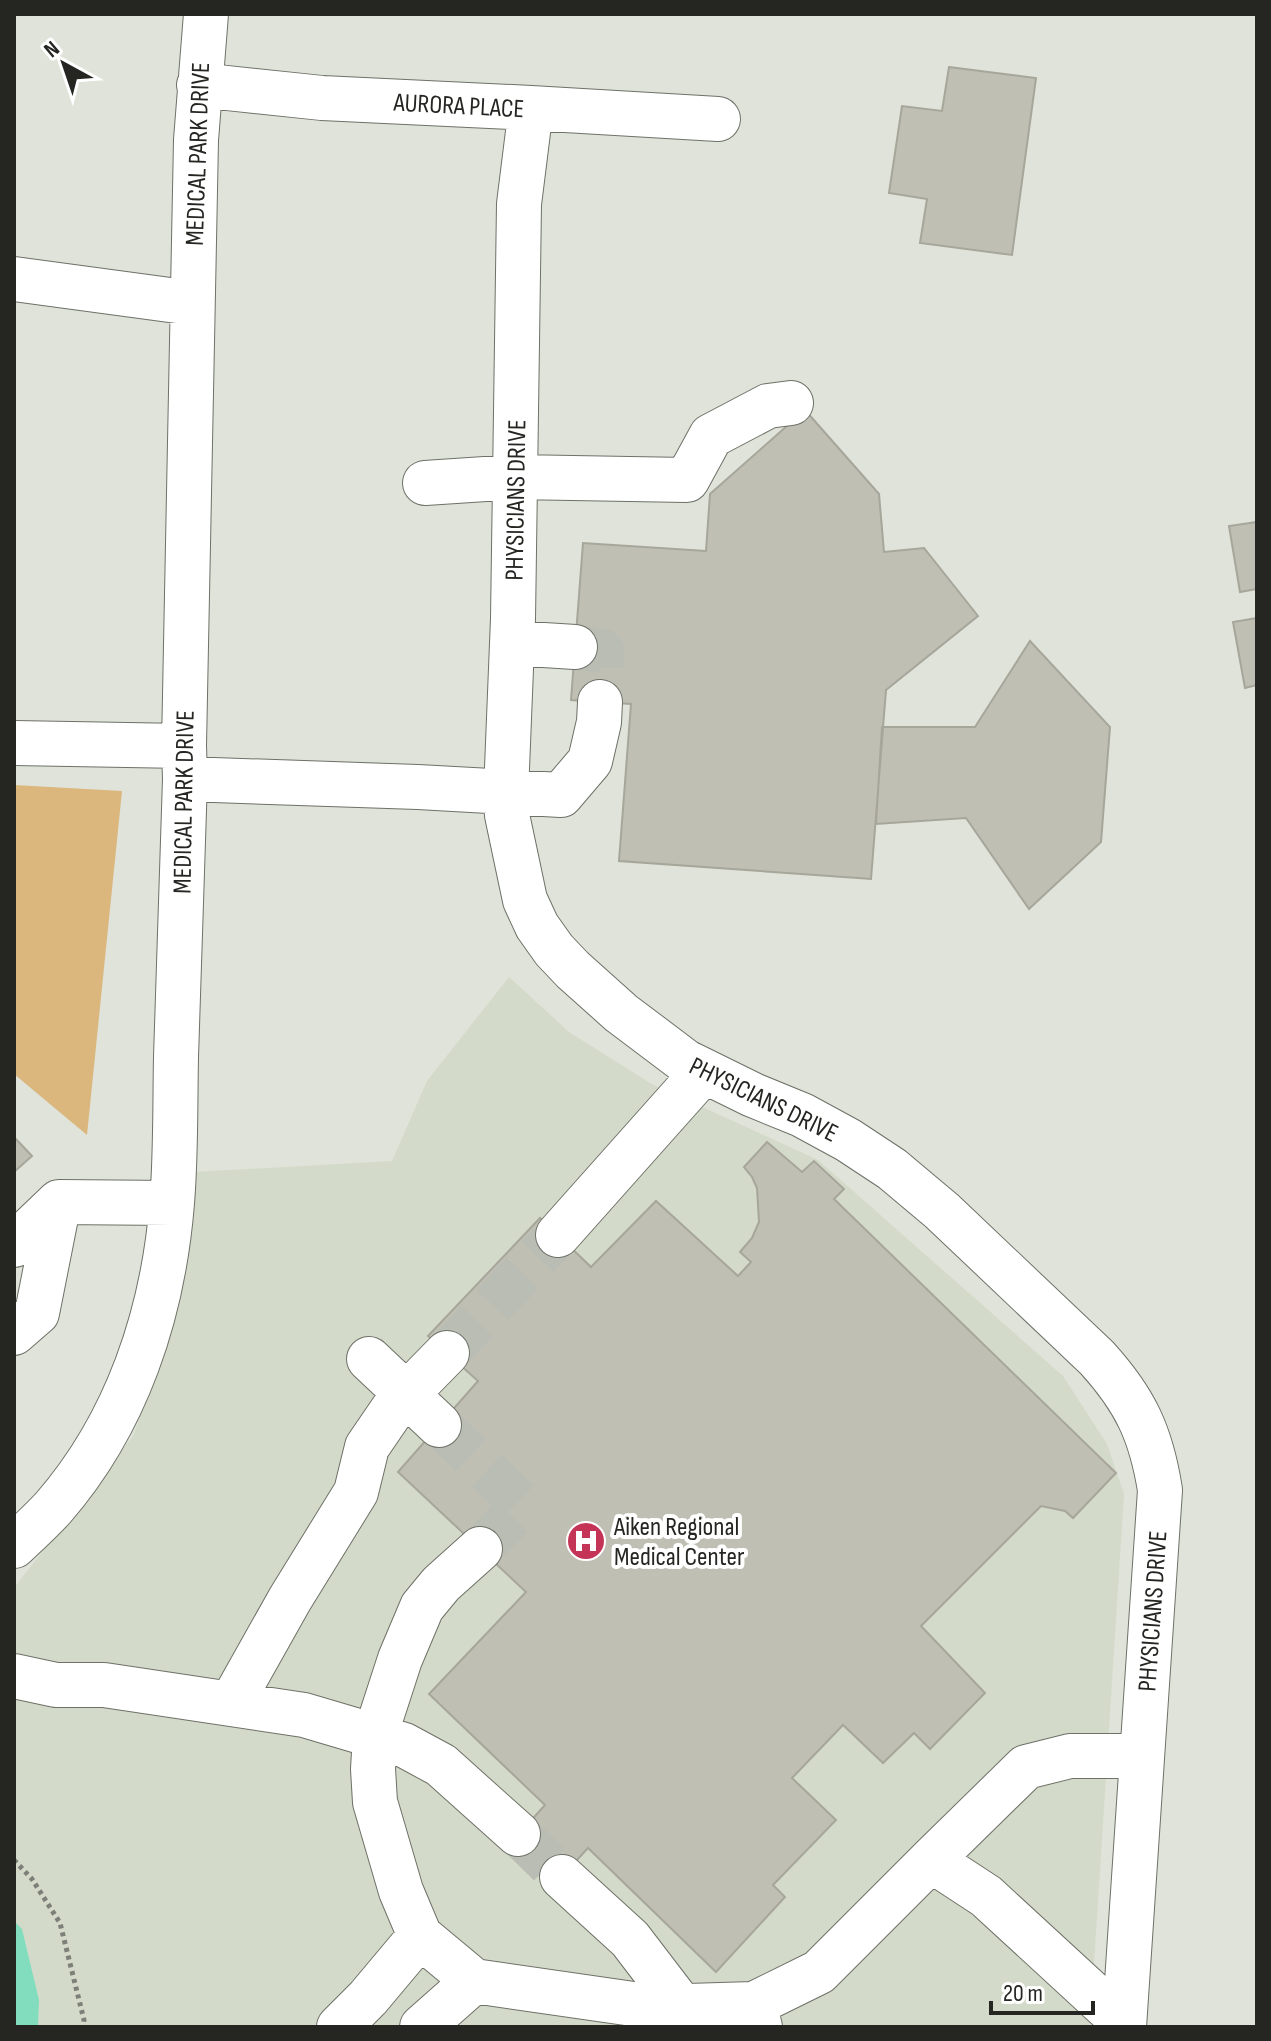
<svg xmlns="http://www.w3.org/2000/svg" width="1271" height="2041" viewBox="0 0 1271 2041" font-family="'Sofia Sans Condensed',sans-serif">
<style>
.built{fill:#d4dac9}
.green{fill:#dbb77e}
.water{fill:#82ddbe}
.building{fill:#c0bfb4;stroke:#a7a69b;stroke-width:2}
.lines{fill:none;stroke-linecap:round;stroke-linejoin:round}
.minor-tunnel{stroke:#babdb4;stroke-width:44;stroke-dasharray:44 22;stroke-linecap:butt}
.minor-casing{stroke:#6d7167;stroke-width:46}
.path{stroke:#7d8079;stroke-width:5;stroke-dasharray:4 4;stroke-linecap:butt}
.minor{stroke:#fff;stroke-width:44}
.labels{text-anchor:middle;stroke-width:8;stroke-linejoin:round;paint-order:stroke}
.street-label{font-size:26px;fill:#252622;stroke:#fff}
.poi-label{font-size:26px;fill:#252622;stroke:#fff;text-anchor:start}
</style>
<rect width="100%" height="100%" fill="#dfe3d9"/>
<!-- built -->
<path class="built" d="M509,977L569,1032L650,1083L818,1160L1063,1376L1107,1444L1124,1494L1090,2027H14V1588L133,1436L179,1306L193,1172L392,1161L427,1081Z"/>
<!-- green -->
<path class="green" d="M14,785L122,791L87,1135L14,1074Z"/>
<!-- water -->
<path class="water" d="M14,1921L22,1929L39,2000L38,2027H14Z"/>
<!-- building -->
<path class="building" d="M949,67L1036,78L1012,255L920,243L927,199L889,193L902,106L942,111Z
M805,410L879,494L884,552L924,548L978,616L886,690L871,879L619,861L631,704L571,700L583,543L706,551L710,494Z
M1257,522V589L1240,592L1229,526Z
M1257,618V685L1245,688L1233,622Z
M1030,641L1110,727L1101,842L1029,909L966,818L876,824L882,727H975Z
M14,1137L32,1156L14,1172Z
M767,1142L802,1172L814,1161L844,1189L834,1199L1116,1473L1073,1518L1065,1511L1041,1506L921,1626L985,1693L930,1749L914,1733L883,1763L843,1725L792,1778L836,1820L773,1885L785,1897L716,1972L588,1848L552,1887L509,1845L545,1805L429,1694L526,1592L398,1472L478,1381L428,1336L540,1218L591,1267L656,1201L738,1276L751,1262L740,1252L752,1238L759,1222L757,1188L752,1177L744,1167Z"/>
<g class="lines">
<!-- minor-tunnel -->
<path class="minor-tunnel" d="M575,647L602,651L600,702
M447,1353L558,1235
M439,1425L523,1505L480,1549
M518,1834L562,1877"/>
<defs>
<path id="minor" d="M199,85L322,98L531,108L718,119
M531,108L519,204L513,619L506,793L507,815L525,900L537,926L554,950L573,970L621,1013L686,1062L753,1095L802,1115L848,1140L892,1169L942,1211L1097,1358C1135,1400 1151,1433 1160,1490L1124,2027
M14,279L192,303
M425,483L515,477L687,480L711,436L768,406L791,403
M512,643L575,647
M14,743L184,746
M185,779L418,787L561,795L590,761L599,722L600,702
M558,1235L704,1071
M14,1245L59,1202L172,1203
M14,1333L37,1313L59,1202
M369,1359L439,1425
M14,1546C27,1534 41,1521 53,1508C127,1423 163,1314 172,1203C176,1155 175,1106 176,1057C179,965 182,872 185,779L184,746L196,140L206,14
M480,1549L441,1584L422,1607L400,1659L375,1736L404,1745L441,1765L518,1834
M14,1676L56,1685H104L304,1715L375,1736L373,1769L375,1802L401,1891L420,1936L474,1981L654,2007L754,2004L760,2027
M231,1704L290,1599L356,1492L367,1447L395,1406L447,1353
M562,1877L630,1939L682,2007
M754,2004L819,1972L931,1860
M1124,2023L986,1896L931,1860L1026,1767L1070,1756H1142
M339,2027L368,1998L420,1936
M422,2027L474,1981"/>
</defs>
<!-- minor casing -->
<use href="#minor" class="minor-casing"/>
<!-- path -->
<path class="path" d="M14,1860L32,1879L60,1923L84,2020L83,2027"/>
<!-- minor -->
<use href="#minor" class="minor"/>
</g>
<!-- icons -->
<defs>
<symbol id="hospital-disc" viewBox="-11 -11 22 22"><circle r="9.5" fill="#c33457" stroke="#fff"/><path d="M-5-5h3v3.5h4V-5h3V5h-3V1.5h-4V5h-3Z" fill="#fff"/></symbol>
</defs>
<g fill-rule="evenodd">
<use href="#hospital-disc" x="564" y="1519" width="44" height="44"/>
</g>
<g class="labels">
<!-- street labels -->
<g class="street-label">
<text transform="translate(459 105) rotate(3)" y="9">AURORA PLACE</text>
<text transform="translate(197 154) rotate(-88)" y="9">MEDICAL PARK DRIVE</text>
<text transform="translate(515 500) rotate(-89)" y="9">PHYSICIANS DRIVE</text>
<text transform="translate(183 802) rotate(-89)" y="9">MEDICAL PARK DRIVE</text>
<text transform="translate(764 1099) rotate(26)" y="9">PHYSICIANS DRIVE</text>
<text transform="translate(1152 1611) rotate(-86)" y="9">PHYSICIANS DRIVE</text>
</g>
<!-- poi labels -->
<g class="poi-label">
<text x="614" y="1535">Aiken Regional<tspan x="614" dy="30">Medical Center</tspan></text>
</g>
</g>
<!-- border -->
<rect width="1271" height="2041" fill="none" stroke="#252622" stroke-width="32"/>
<!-- north arrow -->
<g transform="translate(64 64) rotate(320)" stroke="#ffffff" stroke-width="6" paint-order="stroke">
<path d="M0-6L14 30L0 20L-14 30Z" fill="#252622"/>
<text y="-12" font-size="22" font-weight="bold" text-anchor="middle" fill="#252622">N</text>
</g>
<!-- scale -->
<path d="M991 2001v12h102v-12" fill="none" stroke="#252622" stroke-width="4"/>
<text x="1003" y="2001" font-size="24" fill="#252622" stroke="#ffffff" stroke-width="6" paint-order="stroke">20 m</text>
</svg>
